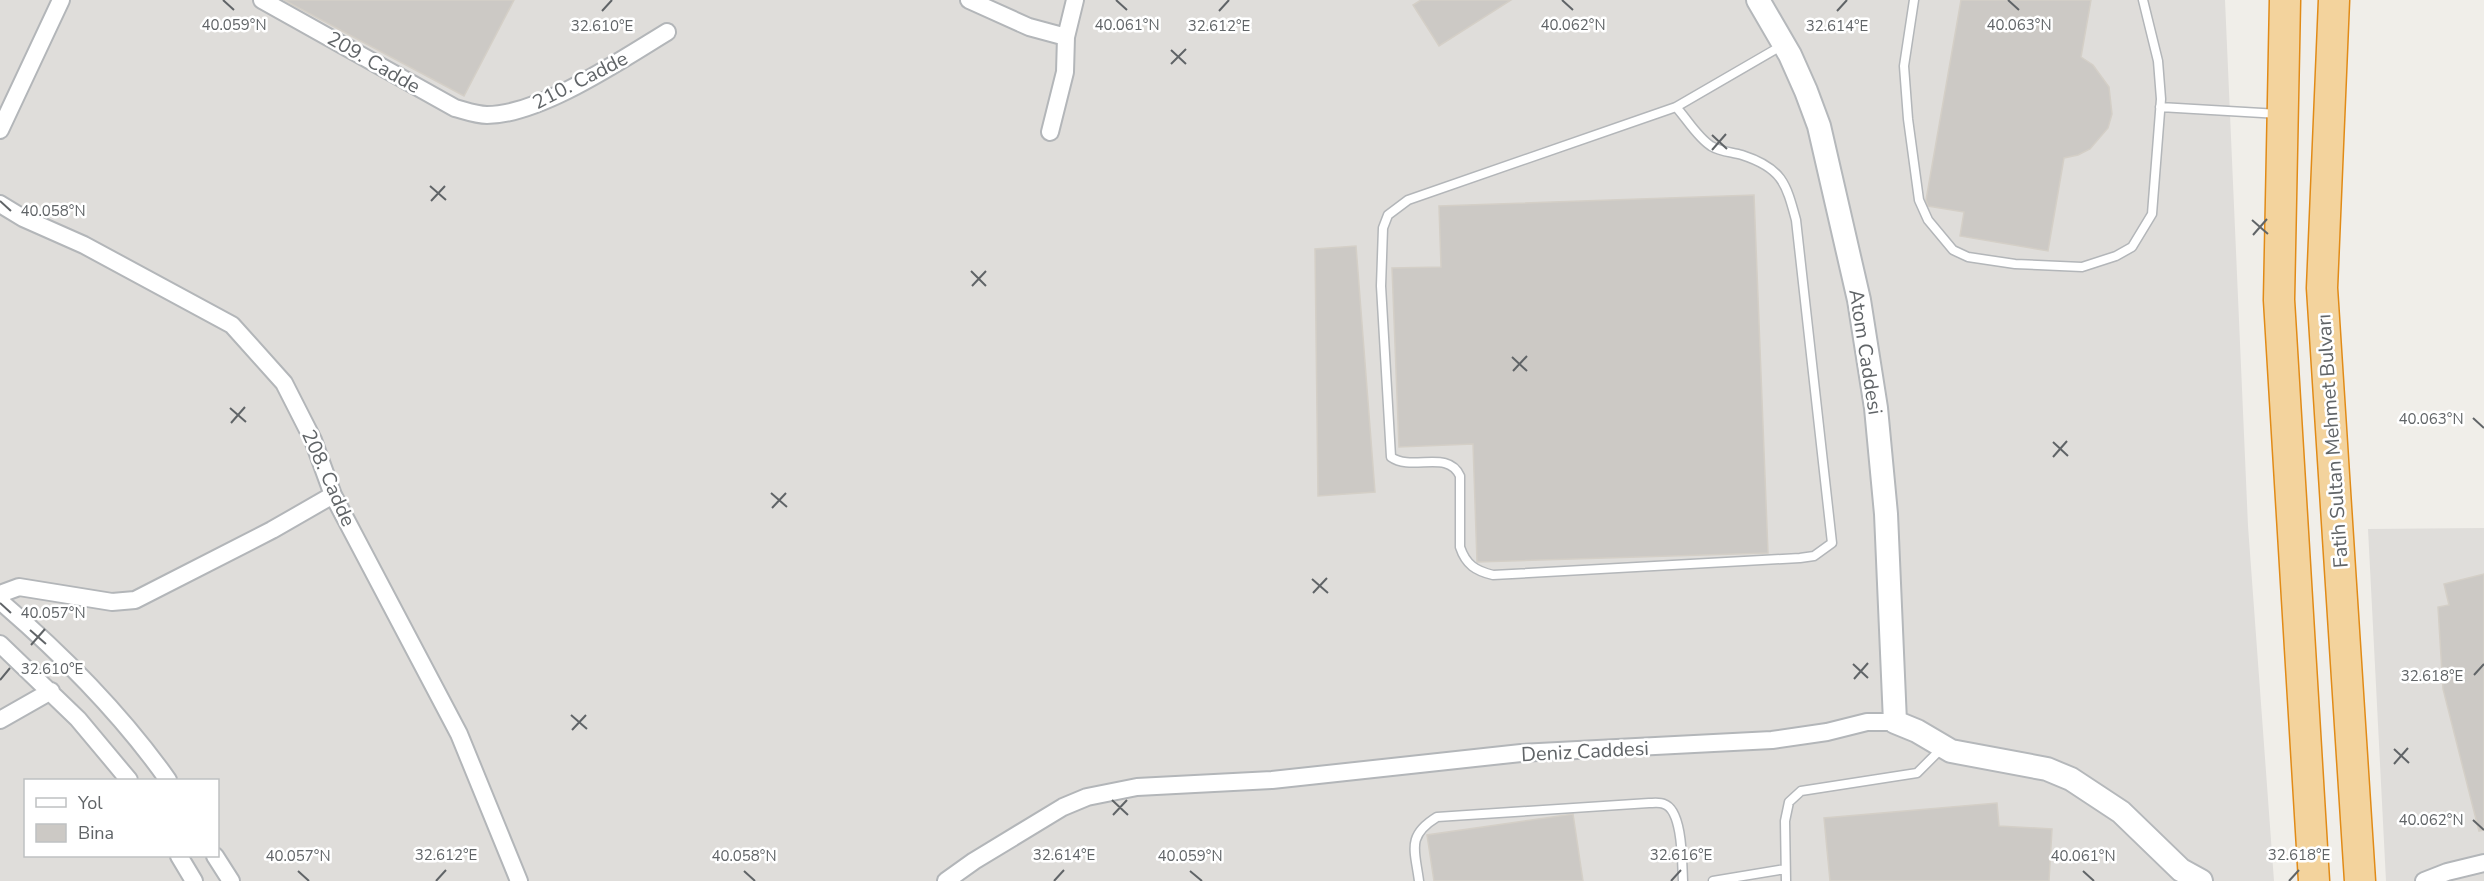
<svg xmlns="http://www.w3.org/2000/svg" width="2484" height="881" viewBox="0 0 2484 881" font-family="'Nunito Sans',sans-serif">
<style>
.industrial{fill:#dfddda;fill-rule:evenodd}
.building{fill:#ccc9c5;stroke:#d4cfc7;stroke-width:1.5}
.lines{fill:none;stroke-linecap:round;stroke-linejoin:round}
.lane-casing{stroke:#b3b6b9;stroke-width:11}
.street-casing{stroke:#b3b6b9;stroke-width:20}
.secondary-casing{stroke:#b5b8bb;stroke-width:26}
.highway-casing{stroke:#e18b17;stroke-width:33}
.lane{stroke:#fff;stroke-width:8}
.street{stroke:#fff;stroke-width:16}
.secondary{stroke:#fff;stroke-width:22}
.highway{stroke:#f3d39d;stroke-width:30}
.ticks{fill:none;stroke:#606467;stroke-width:2}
.labels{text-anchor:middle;stroke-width:5;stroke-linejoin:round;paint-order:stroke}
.street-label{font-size:20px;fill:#606467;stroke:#fff}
.ticks-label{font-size:15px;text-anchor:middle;fill:#606467;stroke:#fff;stroke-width:5;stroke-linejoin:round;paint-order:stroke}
</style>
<rect width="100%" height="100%" fill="#f0eee9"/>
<!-- industrial -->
<path class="industrial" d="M0,0H2225L2248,526L2274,881H0ZM26,780H218V856H26Z
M2484,528V881H2386L2368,529Z"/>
<!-- building -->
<path class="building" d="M284,0H514L464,96Z
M1421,0H1511L1439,46L1413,5Z
M1961,0H2091L2081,57L2093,65L2109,87L2112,114L2108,128L2090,149L2078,155L2064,158L2048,251L1960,236L1964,212L1928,206L1926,200Z
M1754,195L1768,553L1477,562L1473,444L1399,447L1392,268L1441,267L1439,206Z
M1356,246L1375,492L1318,496L1315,249Z
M2484,574V830L2479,831L2443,689L2438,607L2449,605L2444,584Z
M1997,803L1999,826L2052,829L2049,881H1830L1824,818Z
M1573,814L1583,881H1434L1427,835Z"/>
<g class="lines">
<defs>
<path id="lane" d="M1914,0L1904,66L1908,119L1919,200L1928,220L1953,250L1968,257L2015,264L2082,267L2116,256L2132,247L2152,214L2161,99L2158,61L2143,0
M1676,107C1687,119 1697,137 1711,146C1721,152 1732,152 1742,155C1782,168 1786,183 1796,220L1832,543L1814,556L1800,558L1493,575C1476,571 1466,565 1460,547V476C1448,449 1412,472 1391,457L1381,286L1383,228L1388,215L1408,200L1676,107L1783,45
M2160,107L2279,114
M1419,881C1415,850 1406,836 1437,817L1649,803C1653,803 1660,802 1664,804C1683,810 1682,863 1683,881
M1713,881L1785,869
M1786,881L1785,821L1789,802L1801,791L1917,773L1942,748"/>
<path id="street" d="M262,0L455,108C466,111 476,115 487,115C540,115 621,60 667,32
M969,0L1029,27L1066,37
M0,130L61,0
M1050,132L1065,72L1066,37L1075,0
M0,204L23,218L84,245L232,325L284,383L313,440L333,495L459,734L519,881
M0,594L19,587L112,602L135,600L272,530L333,495
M0,601C63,655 120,712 168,780
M0,644L78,719L129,780
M0,720L51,691
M179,856L194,881
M215,856L231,881
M946,881L974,861L1063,807L1087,797L1137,787L1272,780L1521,753L1772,740L1827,732L1867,722H1895
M2424,881L2447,872L2484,863"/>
<path id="secondary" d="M1758,0L1790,55L1806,91L1819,126L1859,300L1876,408L1886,514L1895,722L1917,731L1951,751L2047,769L2071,779L2121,812L2181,870L2201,881"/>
<path id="highway" d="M2285,0L2279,300L2314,881
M2334,0L2322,288L2360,881"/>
</defs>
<!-- lane casing -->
<use href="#lane" class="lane-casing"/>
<!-- street casing -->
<use href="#street" class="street-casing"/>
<!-- secondary casing -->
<use href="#secondary" class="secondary-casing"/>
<!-- highway casing -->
<use href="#highway" class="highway-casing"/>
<!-- lane -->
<use href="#lane" class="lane"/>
<!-- street -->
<use href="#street" class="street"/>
<!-- secondary -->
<use href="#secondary" class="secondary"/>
<!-- highway -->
<use href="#highway" class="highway"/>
</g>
<!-- ticks -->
<path class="ticks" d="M223,0L234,10M1116,0L1127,10M1562,0L1573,10M2008,0L2019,10M602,11L612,0M1219,11L1229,0M1837,11L1847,0M1171,50L1186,64M1171,64L1186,49M1712,135L1727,149M1712,150L1726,134M430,186L446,200M0,201L11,211M431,201L445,186M2252,220L2268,234M2253,235L2267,219M971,271L986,286M972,286L986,271M1512,357L1527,371M1513,371L1527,356M230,408L246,422M2473,418L2484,428M231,423L245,407M2053,442L2068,456M2053,457L2067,441M771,493L787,507M772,508L786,493M1312,579L1328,593M1313,593L1327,578M0,603L11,613M30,630L46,644M31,645L45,629M1853,664L1868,678M2474,675L2484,664M1854,679L1868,663M0,680L10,668M571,715L587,729M572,730L586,715M2394,749L2409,763M2394,764L2408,748M1112,800L1128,815M1113,815L1127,800M2473,820L2484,830M298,871L309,881M744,871L755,881M1190,871L1202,881M2083,871L2094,881M436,881L446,870M1054,881L1064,870M1671,881L1681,870M2289,881L2299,870"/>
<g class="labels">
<!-- street labels -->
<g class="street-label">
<text transform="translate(374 62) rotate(30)" y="7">209. Cadde</text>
<text transform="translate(580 80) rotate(-27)" y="7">210. Cadde</text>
<text transform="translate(1866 352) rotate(81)" y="7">Atom Caddesi</text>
<text transform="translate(2332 441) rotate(-94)" y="7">Fatih Sultan Mehmet Bulvarı</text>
<text transform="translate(329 478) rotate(66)" y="7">208. Cadde</text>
<text transform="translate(1585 751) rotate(-3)" y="7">Deniz Caddesi</text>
</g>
</g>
<g class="ticks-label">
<text x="2019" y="30">40.063°N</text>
<text x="234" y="30">40.059°N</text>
<text x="1127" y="30">40.061°N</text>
<text x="1573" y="30">40.062°N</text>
<text x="1219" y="31">32.612°E</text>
<text x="1837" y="31">32.614°E</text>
<text x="602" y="31">32.610°E</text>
<text x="53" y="216">40.058°N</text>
<text x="2431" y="424">40.063°N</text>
<text x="53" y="618">40.057°N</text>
<text x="52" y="674">32.610°E</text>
<text x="2432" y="681">32.618°E</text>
<text x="2431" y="825">40.062°N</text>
<text x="446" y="860">32.612°E</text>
<text x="1064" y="860">32.614°E</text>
<text x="1681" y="860">32.616°E</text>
<text x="2299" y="860">32.618°E</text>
<text x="298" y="861">40.057°N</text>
<text x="744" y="861">40.058°N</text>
<text x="1190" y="861">40.059°N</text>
<text x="2083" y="861">40.061°N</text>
</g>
<!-- legend -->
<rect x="24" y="779" width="195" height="78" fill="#ffffff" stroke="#bfc1c2" stroke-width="1.5"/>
<rect x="36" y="798" width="30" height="9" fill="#ffffff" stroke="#bfc1c2" stroke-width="1.5"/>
<text x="78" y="809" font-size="18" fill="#606467">Yol</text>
<rect x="36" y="824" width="30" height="18" fill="#ccc9c5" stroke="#bfc1c2" stroke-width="1.5"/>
<text x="78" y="839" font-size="18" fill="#606467">Bina</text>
</svg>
